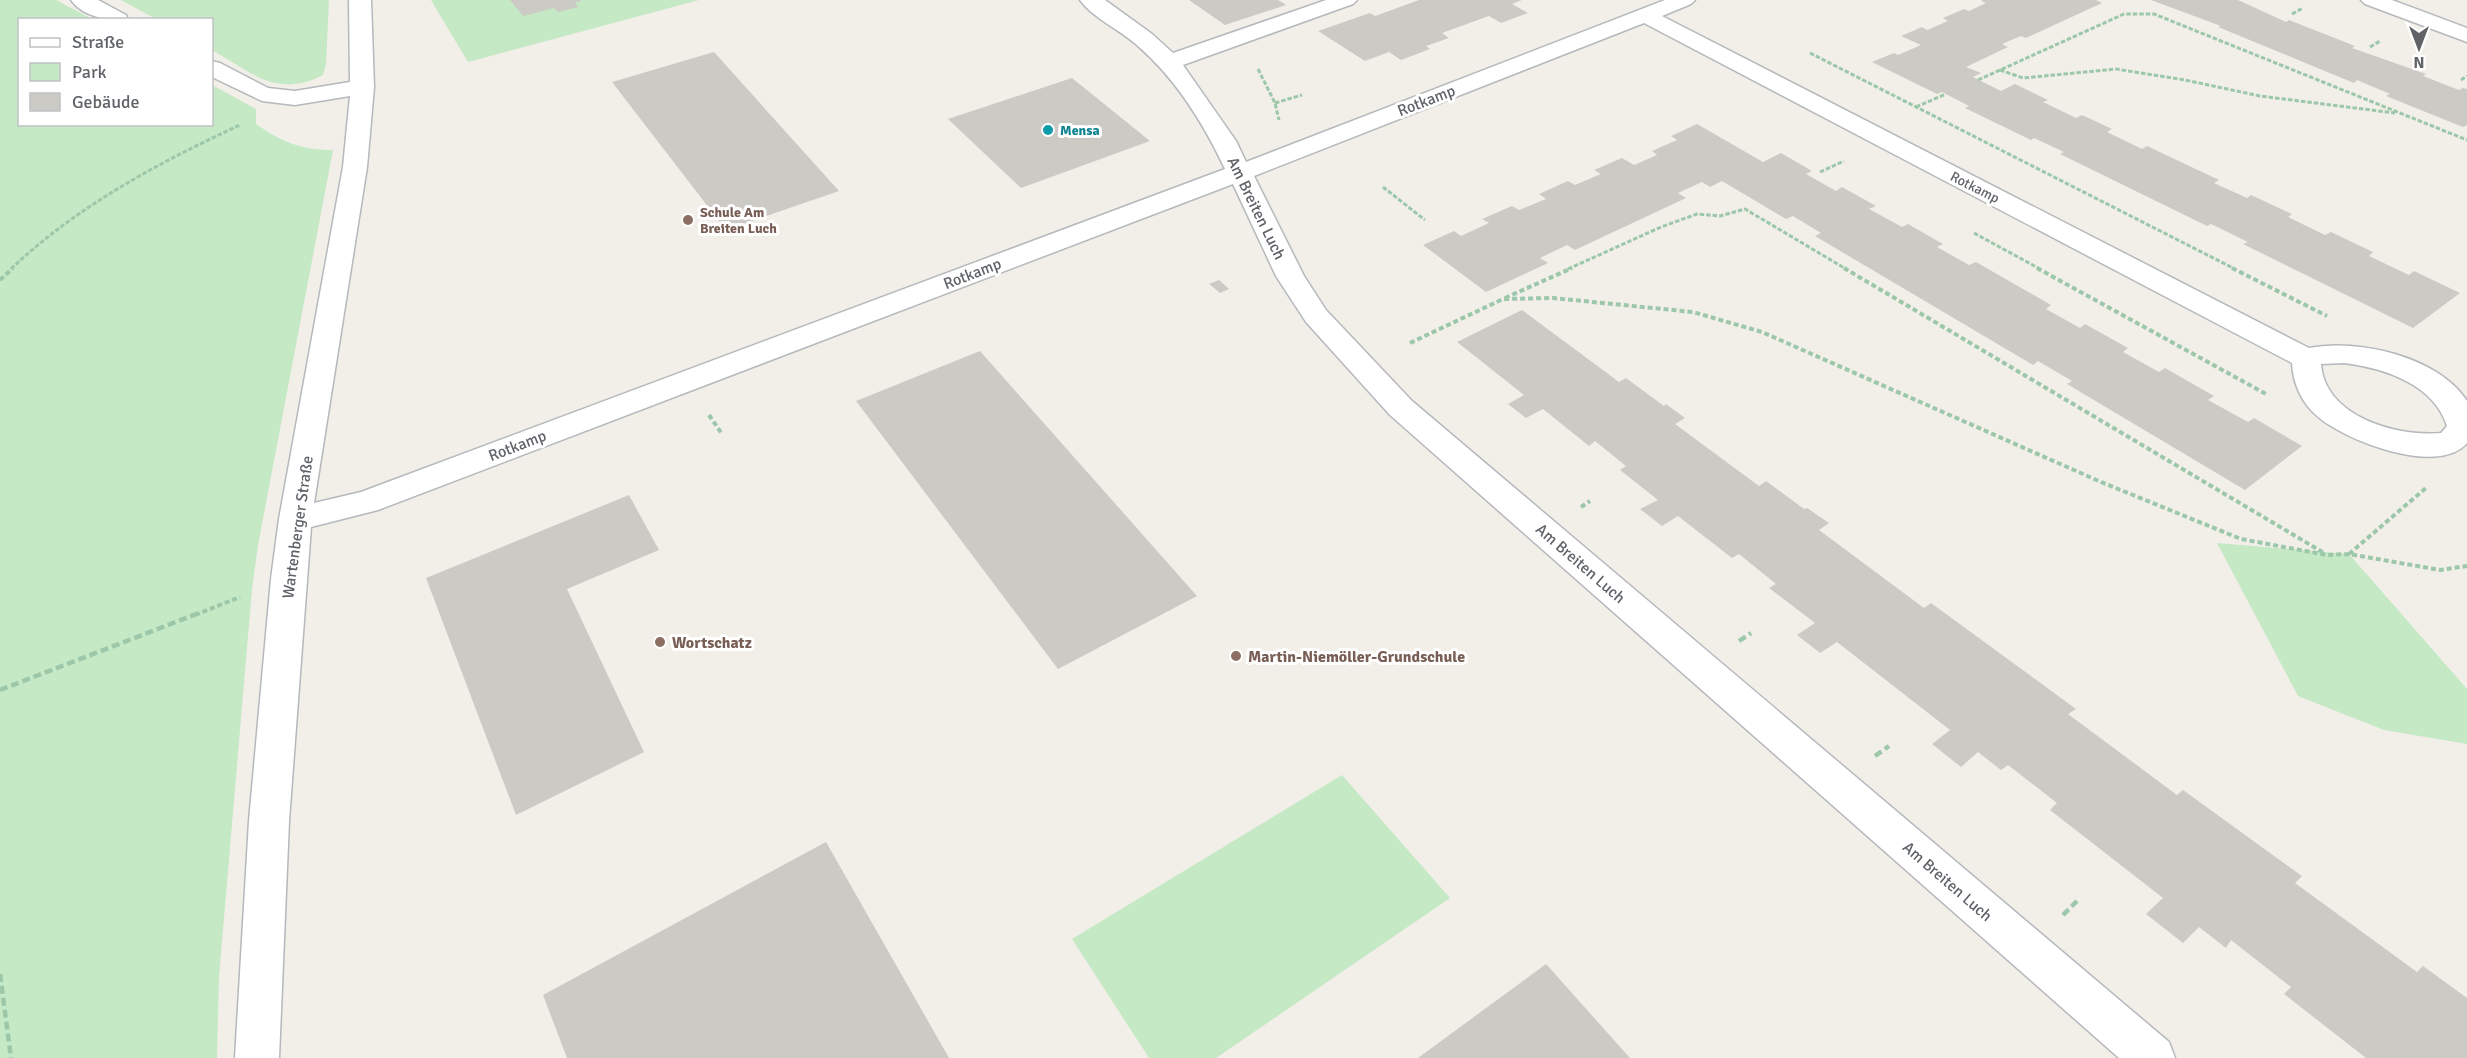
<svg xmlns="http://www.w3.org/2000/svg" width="2467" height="1058" viewBox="0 0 2467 1058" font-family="Signika,sans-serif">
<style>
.green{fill:#c5e8c5}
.building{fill:#cccac5}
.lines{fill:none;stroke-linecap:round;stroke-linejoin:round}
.minor-casing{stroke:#b5b8bc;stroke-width:3}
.path-far2{stroke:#9cc7a9;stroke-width:3;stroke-dasharray:4.5 2;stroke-linecap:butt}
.path-far1{stroke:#9cc7a9;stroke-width:4;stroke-dasharray:5 3;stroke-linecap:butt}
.path{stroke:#9cc7a9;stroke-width:4.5;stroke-dasharray:8 4;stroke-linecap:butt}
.minor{fill:#fff;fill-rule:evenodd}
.culture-dot{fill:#0f9aa8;stroke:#fff;stroke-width:2}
.education-dot{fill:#8d6e63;stroke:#fff;stroke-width:2}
.labels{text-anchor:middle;stroke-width:6;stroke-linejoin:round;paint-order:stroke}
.far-culture-label{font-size:14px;font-weight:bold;fill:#0d838f;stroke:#fff;text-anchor:start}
.far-street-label{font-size:14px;fill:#5f6368;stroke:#fff}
.far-education-label{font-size:14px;font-weight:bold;fill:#785e54;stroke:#fff;text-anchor:start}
.street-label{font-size:16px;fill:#5f6368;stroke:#fff}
.education-label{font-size:16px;font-weight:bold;fill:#785e54;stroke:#fff;text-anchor:start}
</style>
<rect width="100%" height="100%" fill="#f1efe8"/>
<!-- green -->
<path class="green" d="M0,0H56L92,19L20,20V124H212V85L256,109V124C282,142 301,150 333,150L258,545L252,589L219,977L217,1058H0Z
M121,0H329L326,64L323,75C277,99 251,72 212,50V20L156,19Z
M431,0H699L468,62Z
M2217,543L2349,554L2467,689V744L2384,730L2298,696Z
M1342,775L1450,898L1216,1058H1149L1072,939Z"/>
<!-- building -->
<path class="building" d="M510,0H581V1L575,2L578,7L558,12L554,8L523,16Z
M1189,0H1278L1286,5L1225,25Z
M1419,0H1522L1512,4L1528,13L1501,23L1489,16L1442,33L1449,38L1426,46L1430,49L1401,60L1389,52L1365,61L1318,31L1370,13L1375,16Z
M1983,0H2096L2102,3L2026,38L2021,36L2002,44L2008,47L1966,67L1981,73L1973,77L2001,91L2015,84L2048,100L2043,102L2076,118L2082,115L2112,129L2107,132L2142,149L2147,146L2219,180L2214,183L2247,198L2251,195L2292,214L2288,217L2325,235L2331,232L2373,252L2369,256L2409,275L2414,271L2460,293L2413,328L2243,244L2248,242L2211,224L2207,226L2060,154L2064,152L2034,138L2031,140L1965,108L1969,106L1942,92L1937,94L1872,62L1894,53L1898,55L1921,45L1901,36L1922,27L1927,30L1948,21L1943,18L1964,9L1969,11L1986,3L1981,1Z
M2151,0H2238L2286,22L2289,20L2355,46L2352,48L2426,74L2423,76L2459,90L2463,88L2467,89V125L2463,127L2386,96L2390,94L2357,80L2354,83L2218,27L2221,26Z
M714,52L839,191L726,230L612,82Z
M1072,78L1150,141L1021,188L948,119Z
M1697,124L1763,162L1781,153L1812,171L1806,174L1836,191L1842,187L1876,206L1869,209L1902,227L1908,224L1943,244L1937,247L1969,265L1976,262L2051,305L2046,309L2080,328L2085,324L2128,348L2123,352L2159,372L2165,368L2214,396L2208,400L2248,422L2254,418L2302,446L2245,490L2067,384L2072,381L2038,361L2033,365L1815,236L1821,233L1793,216L1786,219L1722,181L1710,187L1702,182L1678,193L1686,198L1575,250L1567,245L1540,258L1548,263L1486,292L1423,245L1454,231L1461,236L1489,223L1482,219L1512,206L1519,210L1546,199L1539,194L1568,181L1575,185L1601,174L1594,170L1622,158L1634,165L1657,155L1652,151L1677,140L1671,136Z
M1219,280L1229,289L1220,293L1209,284Z
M1522,310L1619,382L1626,378L1664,406L1666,404L1685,418L1675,424L1759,486L1766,481L1804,509L1807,508L1829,523L1819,530L1924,608L1931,603L2076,709L2068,714L2177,795L2183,790L2302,876L2295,883L2417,972L2423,966L2467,998V1058H2366L2284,994L2291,987L2231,940L2226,948L2199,927L2183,943L2146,914L2163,898L2050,810L2057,803L2008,765L2001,770L1978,752L1961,767L1932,744L1950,730L1837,642L1820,653L1797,635L1815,623L1769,588L1776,584L1739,554L1732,558L1678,516L1662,526L1640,509L1658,500L1620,470L1626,466L1595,441L1589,446L1543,409L1526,418L1508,404L1524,395L1457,342Z
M980,351L1197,596L1058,669L856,401Z
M629,495L659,550L567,589L644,752L516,815L426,578Z
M826,842L949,1058H567L543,995Z
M1546,964L1630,1058H1418Z"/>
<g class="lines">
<defs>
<path id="minor" d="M71,0H98L126,15L128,20C108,20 84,18 71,0Z
M349,0H371L374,87L367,167L314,503L361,492L1225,169C1204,124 1176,79 1138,46C1121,30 1094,19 1080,0H1105L1152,34L1173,53L1326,0H1357L1353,4L1183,65L1236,141L1246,162L1665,0H1695L1691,4L1662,16L2309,348C2358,338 2439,357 2467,401V443C2438,477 2344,440 2317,416C2301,402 2293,383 2292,363L1644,23L1254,176L1304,276L1326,310L1412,401L2169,1042L2175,1058H2119L1390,415L1306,322L1276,276L1233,184L378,510L311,527L289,821L279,1058H235L249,821L271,579L279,519L343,167L350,96L295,105L262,101L212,77V61L220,63L268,88L295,91L350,82ZM2344,363C2384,368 2434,384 2447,426L2441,433C2397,437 2325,417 2321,364Z
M2361,0H2392L2467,28V42L2365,4Z"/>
</defs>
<!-- minor casing -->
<use href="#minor" class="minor-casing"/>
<!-- path-far2 -->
<path class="path-far2" d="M2292,14L2303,8
M2370,47L2380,41
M1810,53L2235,269
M1258,69L1275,103L1279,120
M2000,70L2023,78L2116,69L2185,80L2260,96L2395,113
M1978,80L2124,14H2154L2467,140
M2461,80L2467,76
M1275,103L1302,95
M1916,107L1946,94
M1820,172L1844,161
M1383,187L1425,220
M1974,233L2040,269
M11,269C77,206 158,163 240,125
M1568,269L1661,227L1697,214L1720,216L1745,209L1846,269"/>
<!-- path-far1 -->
<path class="path-far1" d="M1844,268L2324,553
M2037,268L2266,394
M2232,268L2327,316
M0,280L13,268
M1505,298L1572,268
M1410,343L1503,299L1553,298L1693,312L1762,332L2101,482L2241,539L2327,555L2349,554L2440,570L2467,566
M709,415L722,434
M1581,507L1590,501
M2349,554L2427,487
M195,615L240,597"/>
<!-- path -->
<path class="path" d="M1739,641L1751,633
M0,690L199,613
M1875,756L1889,746
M2063,915L2077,901
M0,974L11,1058"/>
<!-- minor -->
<use href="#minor" class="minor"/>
</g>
<!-- markers -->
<circle class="culture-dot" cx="1048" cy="130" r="6"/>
<g class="education-dot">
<circle cx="688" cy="220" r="6"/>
<circle cx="660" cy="642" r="6"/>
<circle cx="1236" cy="656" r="6"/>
</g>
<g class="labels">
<!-- far-culture labels -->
<g class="far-culture-label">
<text x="1060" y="135">Mensa</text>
</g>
<!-- far-street labels -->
<g class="far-street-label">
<text transform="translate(1975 187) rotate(27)" y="5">Rotkamp</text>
</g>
<!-- far-education labels -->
<g class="far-education-label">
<text x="700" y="217">Schule Am<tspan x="700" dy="16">Breiten Luch</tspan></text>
</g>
<!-- street labels -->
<g class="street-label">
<text transform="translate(1426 100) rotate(-21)" y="6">Rotkamp</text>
<text transform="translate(1257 208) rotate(64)" y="6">Am Breiten Luch</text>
<text transform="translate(972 273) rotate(-21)" y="6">Rotkamp</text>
<text transform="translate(517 445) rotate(-21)" y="6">Rotkamp</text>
<text transform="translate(297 527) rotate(-82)" y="6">Wartenberger Straße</text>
<text transform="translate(1581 563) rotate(41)" y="6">Am Breiten Luch</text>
<text transform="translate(1948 881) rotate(41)" y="6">Am Breiten Luch</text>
</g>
<!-- education labels -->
<g class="education-label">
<text x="672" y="648">Wortschatz</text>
<text x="1248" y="662">Martin-Niemöller-Grundschule</text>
</g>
</g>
<!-- legend -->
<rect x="18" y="18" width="195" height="108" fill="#ffffff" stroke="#bfc1c3" stroke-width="1.5"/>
<rect x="30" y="38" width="30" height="9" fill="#ffffff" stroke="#bfc1c3" stroke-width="1.5"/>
<text x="72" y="48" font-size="18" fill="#5f6368">Straße</text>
<rect x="30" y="63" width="30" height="18" fill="#c5e8c5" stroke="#bfc1c3" stroke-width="1.5"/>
<text x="72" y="78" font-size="18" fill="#5f6368">Park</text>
<rect x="30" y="93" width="30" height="18" fill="#cccac5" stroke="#bfc1c3" stroke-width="1.5"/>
<text x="72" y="108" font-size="18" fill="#5f6368">Gebäude</text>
<!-- north arrow -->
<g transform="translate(2419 48) rotate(180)" stroke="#ffffff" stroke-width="4.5" paint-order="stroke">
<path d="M0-4.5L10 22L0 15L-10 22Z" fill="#5f6368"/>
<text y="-9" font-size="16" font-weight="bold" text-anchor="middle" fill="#5f6368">N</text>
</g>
</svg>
